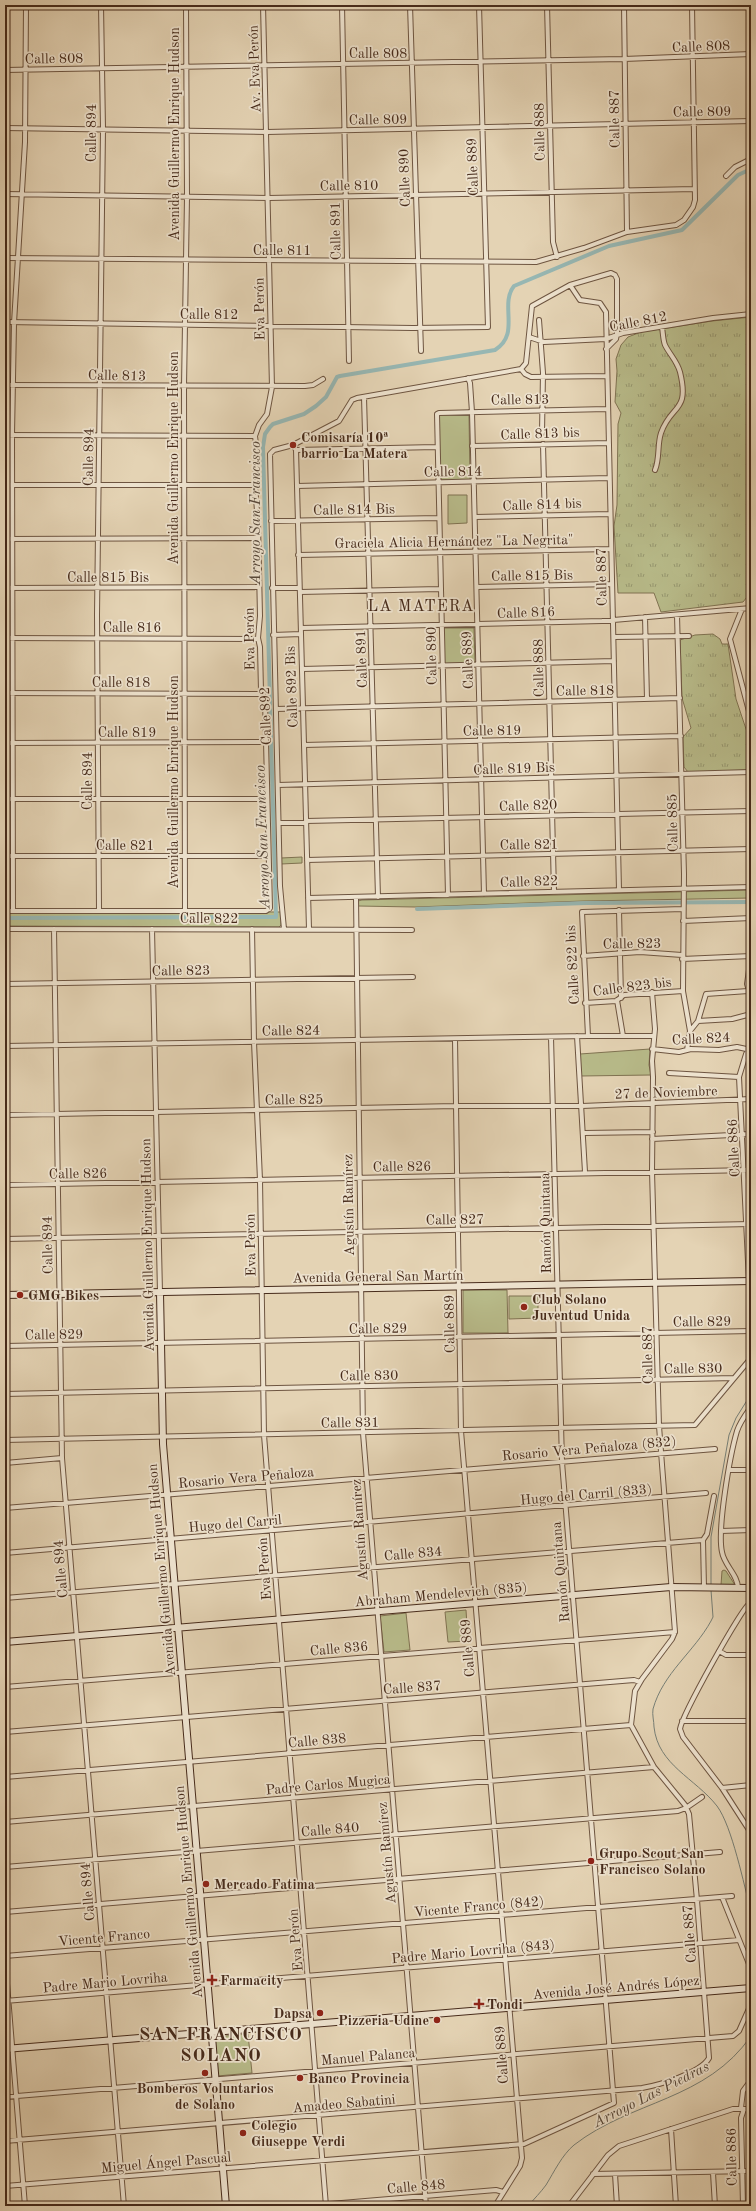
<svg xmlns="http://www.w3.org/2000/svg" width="756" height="2211" viewBox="0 0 756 2211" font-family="'Old Standard TT',serif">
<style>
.grass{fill:url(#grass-tufts);stroke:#807352}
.green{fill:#b8bb8a;stroke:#807352}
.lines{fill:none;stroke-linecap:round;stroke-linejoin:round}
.stream{stroke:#777f76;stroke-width:1}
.canal{stroke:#97b7b3;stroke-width:4}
.street-casing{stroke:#6e5541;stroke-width:6}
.secondary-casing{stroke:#472b1b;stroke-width:8}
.street{stroke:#ede2ce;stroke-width:4}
.secondary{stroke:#ede2ce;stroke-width:6}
.poi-dot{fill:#8f2418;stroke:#ede2ce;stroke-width:1.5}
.labels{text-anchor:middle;stroke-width:3.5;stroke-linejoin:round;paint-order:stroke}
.street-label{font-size:14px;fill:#472b1b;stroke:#ede2ce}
.poi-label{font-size:14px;font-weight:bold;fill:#472b1b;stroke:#ede2ce;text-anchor:start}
.water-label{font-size:15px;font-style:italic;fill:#574739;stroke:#ede2ce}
.quarter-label{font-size:16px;letter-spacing:1px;fill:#472b1b;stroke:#ede2ce}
.district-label{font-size:18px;font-weight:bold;letter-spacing:1px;fill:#472b1b;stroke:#ede2ce}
</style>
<defs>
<pattern id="grass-tufts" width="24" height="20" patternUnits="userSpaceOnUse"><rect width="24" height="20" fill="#b8bb8a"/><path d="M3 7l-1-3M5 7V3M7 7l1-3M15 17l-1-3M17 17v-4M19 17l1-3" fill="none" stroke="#979870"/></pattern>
</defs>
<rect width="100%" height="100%" fill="#e4d3b4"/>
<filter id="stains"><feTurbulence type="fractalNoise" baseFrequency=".005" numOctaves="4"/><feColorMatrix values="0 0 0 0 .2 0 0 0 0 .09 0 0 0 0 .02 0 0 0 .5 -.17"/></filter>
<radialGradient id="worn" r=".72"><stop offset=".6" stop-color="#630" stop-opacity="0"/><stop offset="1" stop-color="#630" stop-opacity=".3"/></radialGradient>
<!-- grass -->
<path class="grass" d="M751,317V592L743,602L661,612L654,593H618L614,526L617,505L618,424L621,413L615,402L617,371L616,359L621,345L628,337L641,332L712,321Z
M713,634L720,639L722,644H728L736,699L751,744V770L688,772L684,767L683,737L691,728L682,698L680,640L695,635Z"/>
<!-- green -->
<path class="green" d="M439,415H469L470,480H440Z
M448,495H467V523L448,524Z
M443,628H474L475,663L444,664Z
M302,857V863L281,864V858Z
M751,890V898L584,901L415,907L358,906V901L362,900Z
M5,911L281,912V925L279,927L5,926Z
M650,1049L649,1065L651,1075L581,1076L580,1054Z
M463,1290H507L508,1333H463Z
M509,1296H538V1318L509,1319Z
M724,1570L726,1571L735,1585H721L722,1571Z
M466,1610L468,1641L448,1642L445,1612Z
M406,1613L410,1650L384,1652L380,1616Z
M248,2034L252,2073L217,2076L214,2037Z"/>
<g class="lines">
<!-- stream -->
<path class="stream" d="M711,1585V1537L729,1435L736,1418L751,1394
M711,1590L713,1617L711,1621C694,1652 663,1673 653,1709C652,1715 654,1721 654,1727C658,1765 695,1778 717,1806C732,1826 744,1885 751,1912
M528,2206C534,2199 541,2192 546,2185C554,2172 562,2155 574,2145C632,2100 706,2101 751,2036"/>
<!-- canal -->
<path class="canal" d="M417,909L586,903L751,902
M5,918L276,917L263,447L265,434L270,427L273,424L304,414L316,406L326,397L337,377L340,376L495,350C521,334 499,305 514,286L609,246L682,230L738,175L751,169"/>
<defs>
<path id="street" d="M342,5L349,361
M410,5L421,351
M547,5L553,242L557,257
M624,5L627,232
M5,7L170,5
M5,70L624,59L751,54
M5,128L267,132L751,121
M726,176L735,167L751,159
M5,194L269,198L694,189
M5,258L536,262L584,248L627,232L676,225L684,220L693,207L695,200L692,5
M570,285L580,300L600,303L606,312L619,890
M539,320L543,373L542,433
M5,322L413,328L488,327L479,5
M529,337L544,342L606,339L623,333L713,318L751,314
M521,369L526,363L532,306L570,285L611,273L615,275L617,279V334L616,339L606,349
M521,369L525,374L531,377L606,376
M468,378L470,383L472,412L484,894
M5,385L305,386L313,385L323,379
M364,397L378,897
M5,435L255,436
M543,444L554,892
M293,445L296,450L297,486L309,929
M472,446L609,443
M296,450L436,447
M655,470C660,458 657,445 661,433C671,404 690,413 680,372C677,361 670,355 665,345C663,340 663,333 662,327
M5,485H255
M297,486L609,478
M475,517L610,514
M271,521L439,518
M5,539L257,538
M298,555L611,549
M477,587L612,584
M5,588L258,587
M272,588H299
M300,592L440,589
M742,609L730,639L751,719
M677,615L684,874L683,991L690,1031
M645,617L647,699
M301,628L602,621L751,608
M273,635L301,634
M614,637L689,636
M5,638L258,639
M302,669L614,661
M5,693L262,694
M276,709L680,698
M5,743L265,742
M304,745L681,736
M278,785L751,772
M5,799H267
M306,821L751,811
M279,823H306
M5,856H268
M307,860L751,849
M448,895L437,414L439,413L607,409
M308,898L751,887
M356,898L363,1433L426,2206
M99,910L97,615L103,129L101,5
M619,910L621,998
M5,911H266L270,908L265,699L261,691L260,647L258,638L260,616L258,524L255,485L257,452L255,436L259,425L267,414L272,387L263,5
M13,911L12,435L14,323L25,142L26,5
M185,911L184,387L187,197L186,5
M683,921L751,918
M5,929L412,930
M54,929L62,1458L124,2206
M152,929L160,1293
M252,929L254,1042L260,1180L264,1435L326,2206
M284,929L280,886L270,454L274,450L293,445L339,421L352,400L357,398L521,369
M583,956L640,952L682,955
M751,956L747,984L751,998
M682,959L751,956
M5,984L413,977
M617,1000L623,1036
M585,1003L616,1001L624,995L683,991
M698,1021L732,1019L751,1014
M577,1036L585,1172
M588,1036H654
M455,1039L461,1431L522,2158L520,2166L495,2206
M5,1046L588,1036L582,912L683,909
M751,1047L746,1054L739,1077L751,1323
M652,1049L679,1052L691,1049L719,1050L737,1047L751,1050
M687,1050L690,1031L698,1021L706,994L748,991
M669,1073L739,1077
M5,1115L456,1106H582L751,1099
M584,1133L653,1132
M652,1139L751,1134
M5,1185L751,1170
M5,1239L751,1224
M5,1346L751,1331
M5,1394L734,1378
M5,1440L695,1425L751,1358
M5,1463L62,1458
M729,1470H751
M5,1508L715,1449
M721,1531L751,1530
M5,1553L706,1493
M704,1588L703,1540L707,1534L714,1496
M738,1588C738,1575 724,1565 722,1552C717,1529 730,1455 737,1431C740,1422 746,1414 751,1407
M5,1598L703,1540
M751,1602C743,1605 682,1715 680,1729L683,1737L722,1788L751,1833
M719,1651L726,1655H751
M5,1687L675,1632
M682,1721H751
M5,1732L634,1680L640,1682
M5,1777L631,1725
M722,1788L751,1785
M5,1822L654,1767
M5,1867L678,1811L686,1808L702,1797
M722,1897L751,1969
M5,1912L720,1852
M5,1956L732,1896
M5,1959L25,2206
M5,2001L739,1940
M5,2097L733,2036L739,2031L751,2004
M741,2108L743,2091L751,2080
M671,2129L676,2206
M5,2141L642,2088C659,2085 701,2073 709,2058L697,1900L689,1814L685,1805L654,1767L631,1725L635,1691L642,1679L672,1639L675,1632L659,1426L652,1171L653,1077L652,1061L655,1029L652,992
M713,2173L715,2206
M593,2174L751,2171
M615,2174L617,2206
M5,2186L524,2144L614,2103L562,1462L551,1037
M306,2206L496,2190L503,2192
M569,2206L608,2155L619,2146L733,2109H751
M743,2206L741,2118L744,2109"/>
<path id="secondary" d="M160,1293L163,1444L226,2206
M5,1295L751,1281
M5,1642L671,1587L751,1588
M5,2049L751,1988"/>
</defs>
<!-- street casing -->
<use href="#street" class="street-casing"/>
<!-- secondary casing -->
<use href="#secondary" class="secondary-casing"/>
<!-- street -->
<use href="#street" class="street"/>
<!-- secondary -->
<use href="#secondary" class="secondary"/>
</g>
<!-- markers -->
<g class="poi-dot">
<circle cx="293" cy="445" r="4"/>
<circle cx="20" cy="1295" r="4"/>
<circle cx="524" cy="1307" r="4"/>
<circle cx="591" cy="1861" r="4"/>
<circle cx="206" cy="1884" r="4"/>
<path d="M210 1974h4v4h4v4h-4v4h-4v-4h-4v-4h4z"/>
<path d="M477 1998h4v4h4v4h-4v4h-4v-4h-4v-4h4z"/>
<circle cx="320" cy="2013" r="4"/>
<circle cx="437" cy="2020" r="4"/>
<circle cx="205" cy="2073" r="4"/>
<circle cx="300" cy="2078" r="4"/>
<circle cx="243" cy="2133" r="4"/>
</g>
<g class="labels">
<!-- street labels -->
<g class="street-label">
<text transform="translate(701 46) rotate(-2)" y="5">Calle 808</text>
<text x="378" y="58">Calle 808</text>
<text transform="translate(54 58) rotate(-1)" y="5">Calle 808</text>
<text transform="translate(254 69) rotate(-92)" y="5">Av. Eva Perón</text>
<text transform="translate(702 111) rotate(-1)" y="5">Calle 809</text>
<text transform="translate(378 119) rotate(-1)" y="5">Calle 809</text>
<text transform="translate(614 119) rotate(-91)" y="5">Calle 887</text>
<text transform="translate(539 132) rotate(-91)" y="5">Calle 888</text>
<text transform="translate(91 133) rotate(-90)" y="5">Calle 894</text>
<text transform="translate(174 134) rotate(-90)" y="5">Avenida Guillermo Enrique Hudson</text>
<text transform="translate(472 167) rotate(-92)" y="5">Calle 889</text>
<text transform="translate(404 178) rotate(-92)" y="5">Calle 890</text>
<text transform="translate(349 185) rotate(-1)" y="5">Calle 810</text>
<text transform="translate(335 231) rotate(-91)" y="5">Calle 891</text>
<text x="282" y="255">Calle 811</text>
<text transform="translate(259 309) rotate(-91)" y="5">Eva Perón</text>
<text x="209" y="319">Calle 812</text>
<text transform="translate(638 321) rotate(-11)" y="5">Calle 812</text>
<text transform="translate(117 375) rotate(1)" y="5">Calle 813</text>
<text transform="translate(520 399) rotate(-1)" y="5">Calle 813</text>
<text transform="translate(540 433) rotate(-2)" y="5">Calle 813 bis</text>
<text transform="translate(88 457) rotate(-89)" y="5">Calle 894</text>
<text transform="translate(173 458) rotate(-90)" y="5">Avenida Guillermo Enrique Hudson</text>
<text transform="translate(453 471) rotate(-1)" y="5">Calle 814</text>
<text transform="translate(542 504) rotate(-2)" y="5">Calle 814 bis</text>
<text transform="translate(354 509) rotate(-1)" y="5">Calle 814 Bis</text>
<text transform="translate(454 541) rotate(-1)" y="5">Graciela Alicia Hernández "La Negrita"</text>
<text transform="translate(532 575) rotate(-1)" y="5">Calle 815 Bis</text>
<text x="108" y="582">Calle 815 Bis</text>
<text transform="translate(601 577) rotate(-91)" y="5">Calle 887</text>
<text transform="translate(526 612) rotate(-2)" y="5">Calle 816</text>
<text x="132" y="632">Calle 816</text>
<text transform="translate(249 639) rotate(-91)" y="5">Eva Perón</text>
<text transform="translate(431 656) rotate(-91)" y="5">Calle 890</text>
<text transform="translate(361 659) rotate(-92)" y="5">Calle 891</text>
<text transform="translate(467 660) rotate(-92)" y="5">Calle 889</text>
<text transform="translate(538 668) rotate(-91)" y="5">Calle 888</text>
<text x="121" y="687">Calle 818</text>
<text transform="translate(291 687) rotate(-92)" y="5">Calle 892 Bis</text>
<text transform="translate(585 690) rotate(-1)" y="5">Calle 818</text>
<text transform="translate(265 716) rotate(-92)" y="5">Calle 892</text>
<text transform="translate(492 730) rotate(-1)" y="5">Calle 819</text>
<text x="127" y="737">Calle 819</text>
<text transform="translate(514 768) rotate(-2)" y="5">Calle 819 Bis</text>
<text transform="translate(87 781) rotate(-90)" y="5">Calle 894</text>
<text transform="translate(173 782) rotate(-90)" y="5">Avenida Guillermo Enrique Hudson</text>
<text transform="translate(528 805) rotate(-2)" y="5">Calle 820</text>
<text transform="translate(672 823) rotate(-91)" y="5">Calle 885</text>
<text transform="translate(529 844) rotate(-1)" y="5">Calle 821</text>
<text x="125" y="850">Calle 821</text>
<text transform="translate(529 881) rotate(-2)" y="5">Calle 822</text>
<text x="209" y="923">Calle 822</text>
<text transform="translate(632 943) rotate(-1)" y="5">Calle 823</text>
<text transform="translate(572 965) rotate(-93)" y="5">Calle 822 bis</text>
<text transform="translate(181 970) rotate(-1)" y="5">Calle 823</text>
<text transform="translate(632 986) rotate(-7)" y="5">Calle 823 bis</text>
<text transform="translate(291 1030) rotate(-1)" y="5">Calle 824</text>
<text transform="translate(701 1038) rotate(-3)" y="5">Calle 824</text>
<text transform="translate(666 1092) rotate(-2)" y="5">27 de Noviembre</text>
<text transform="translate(294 1099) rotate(-1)" y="5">Calle 825</text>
<text transform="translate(733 1148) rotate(-93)" y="5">Calle 886</text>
<text transform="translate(402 1166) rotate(-1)" y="5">Calle 826</text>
<text transform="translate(78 1173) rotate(-1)" y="5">Calle 826</text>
<text transform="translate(348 1205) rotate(-91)" y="5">Agustín Ramírez</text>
<text transform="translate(455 1219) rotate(-1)" y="5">Calle 827</text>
<text transform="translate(545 1223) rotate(-91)" y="5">Ramón Quintana</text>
<text transform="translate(47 1245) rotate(-91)" y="5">Calle 894</text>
<text transform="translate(147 1245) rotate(-91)" y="5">Avenida Guillermo Enrique Hudson</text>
<text transform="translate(250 1245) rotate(-91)" y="5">Eva Perón</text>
<text transform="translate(378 1276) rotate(-1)" y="5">Avenida General San Martín</text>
<text transform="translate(702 1321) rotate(-1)" y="5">Calle 829</text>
<text transform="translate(449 1324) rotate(-91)" y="5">Calle 889</text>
<text transform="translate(378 1328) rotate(-1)" y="5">Calle 829</text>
<text transform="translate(54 1334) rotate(-1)" y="5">Calle 829</text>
<text transform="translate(647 1355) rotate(-91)" y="5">Calle 887</text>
<text transform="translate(693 1368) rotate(-1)" y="5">Calle 830</text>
<text transform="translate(369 1375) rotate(-1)" y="5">Calle 830</text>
<text transform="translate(350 1422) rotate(-1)" y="5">Calle 831</text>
<text transform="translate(589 1448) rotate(-5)" y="5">Rosario Vera Peñaloza (832)</text>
<text transform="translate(246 1477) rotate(-5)" y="5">Rosario Vera Peñaloza</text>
<text transform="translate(586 1494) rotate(-5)" y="5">Hugo del Carril (833)</text>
<text transform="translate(235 1523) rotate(-5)" y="5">Hugo del Carril</text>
<text transform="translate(359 1530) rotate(-94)" y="5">Agustín Ramírez</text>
<text transform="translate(413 1553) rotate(-5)" y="5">Calle 834</text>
<text transform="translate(60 1569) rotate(-95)" y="5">Calle 894</text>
<text transform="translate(264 1569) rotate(-94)" y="5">Eva Perón</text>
<text transform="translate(161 1570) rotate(-95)" y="5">Avenida Guillermo Enrique Hudson</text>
<text transform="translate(560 1572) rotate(-95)" y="5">Ramón Quintana</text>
<text transform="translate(441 1594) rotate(-5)" y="5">Abraham Mendelevich (835)</text>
<text transform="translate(339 1648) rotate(-5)" y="5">Calle 836</text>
<text transform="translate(467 1648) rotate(-95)" y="5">Calle 889</text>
<text transform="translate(412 1687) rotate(-4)" y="5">Calle 837</text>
<text transform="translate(317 1740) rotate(-5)" y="5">Calle 838</text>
<text transform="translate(328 1784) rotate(-5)" y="5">Padre Carlos Mugica</text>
<text transform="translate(330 1829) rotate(-5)" y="5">Calle 840</text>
<text transform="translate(386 1853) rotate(-95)" y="5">Agustín Ramírez</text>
<text transform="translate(87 1892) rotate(-95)" y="5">Calle 894</text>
<text transform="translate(188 1892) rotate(-95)" y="5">Avenida Guillermo Enrique Hudson</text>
<text transform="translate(479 1906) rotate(-5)" y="5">Vicente Franco (842)</text>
<text transform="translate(689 1934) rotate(-94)" y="5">Calle 887</text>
<text transform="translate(104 1937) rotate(-5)" y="5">Vicente Franco</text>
<text transform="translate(295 1940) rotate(-95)" y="5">Eva Perón</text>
<text transform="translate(473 1951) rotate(-5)" y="5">Padre Mario Lovriha (843)</text>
<text transform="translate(105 1982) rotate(-5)" y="5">Padre Mario Lovriha</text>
<text transform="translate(616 1987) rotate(-5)" y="5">Avenida José Andrés López</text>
<text transform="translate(501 2055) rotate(-94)" y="5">Calle 889</text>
<text transform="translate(368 2056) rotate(-5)" y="5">Manuel Palanca</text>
<text transform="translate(344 2103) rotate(-5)" y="5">Amadeo Sabatini</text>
<text transform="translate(731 2157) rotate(-91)" y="5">Calle 886</text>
<text transform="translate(166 2162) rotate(-5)" y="5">Miguel Ángel Pascual</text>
<text transform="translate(416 2186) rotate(-5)" y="5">Calle 848</text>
</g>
<!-- poi labels -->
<g class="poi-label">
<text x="301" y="442">Comisaría 10ª<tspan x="301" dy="16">barrio La Matera</tspan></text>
<text x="28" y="1300">GMG Bikes</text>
<text x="532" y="1304">Club Solano<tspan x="532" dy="16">Juventud Unida</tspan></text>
<text x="599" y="1858">Grupo Scout San<tspan x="599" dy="16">Francisco Solano</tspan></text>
<text x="214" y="1889">Mercado Fatima</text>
<text x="220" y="1985">Farmacity</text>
<text x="487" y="2009">Tondi</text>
<text x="312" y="2018" text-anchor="end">Dapsa</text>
<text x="429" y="2025" text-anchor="end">Pizzeria Udine</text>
<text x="308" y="2083">Banco Provincia</text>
<text x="205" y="2093" text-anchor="middle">Bomberos Voluntarios<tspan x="205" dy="16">de Solano</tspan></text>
<text x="251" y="2130">Colegio<tspan x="251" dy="16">Giuseppe Verdi</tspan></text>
</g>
<!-- water labels -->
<g class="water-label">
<text transform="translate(255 513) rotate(-90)" y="5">Arroyo San Francisco</text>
<text transform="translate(262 837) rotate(-92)" y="5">Arroyo San Francisco</text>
<text transform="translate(651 2094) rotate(-27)" y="5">Arroyo Las Piedras</text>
</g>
<!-- quarter labels -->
<g class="quarter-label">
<text x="421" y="611">LA MATERA</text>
</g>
<!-- district labels -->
<g class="district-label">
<text x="221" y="2040">SAN FRANCISCO<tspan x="221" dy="21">SOLANO</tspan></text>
</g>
</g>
<!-- margin -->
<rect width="756" height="2211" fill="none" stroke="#e4d3b4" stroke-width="20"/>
<rect x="6" y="6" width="744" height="2199" fill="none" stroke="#472b1b" stroke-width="2"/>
<rect x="10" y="10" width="736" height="2191" fill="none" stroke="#472b1b"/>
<rect width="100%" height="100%" filter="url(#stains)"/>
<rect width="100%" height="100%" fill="url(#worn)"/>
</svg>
